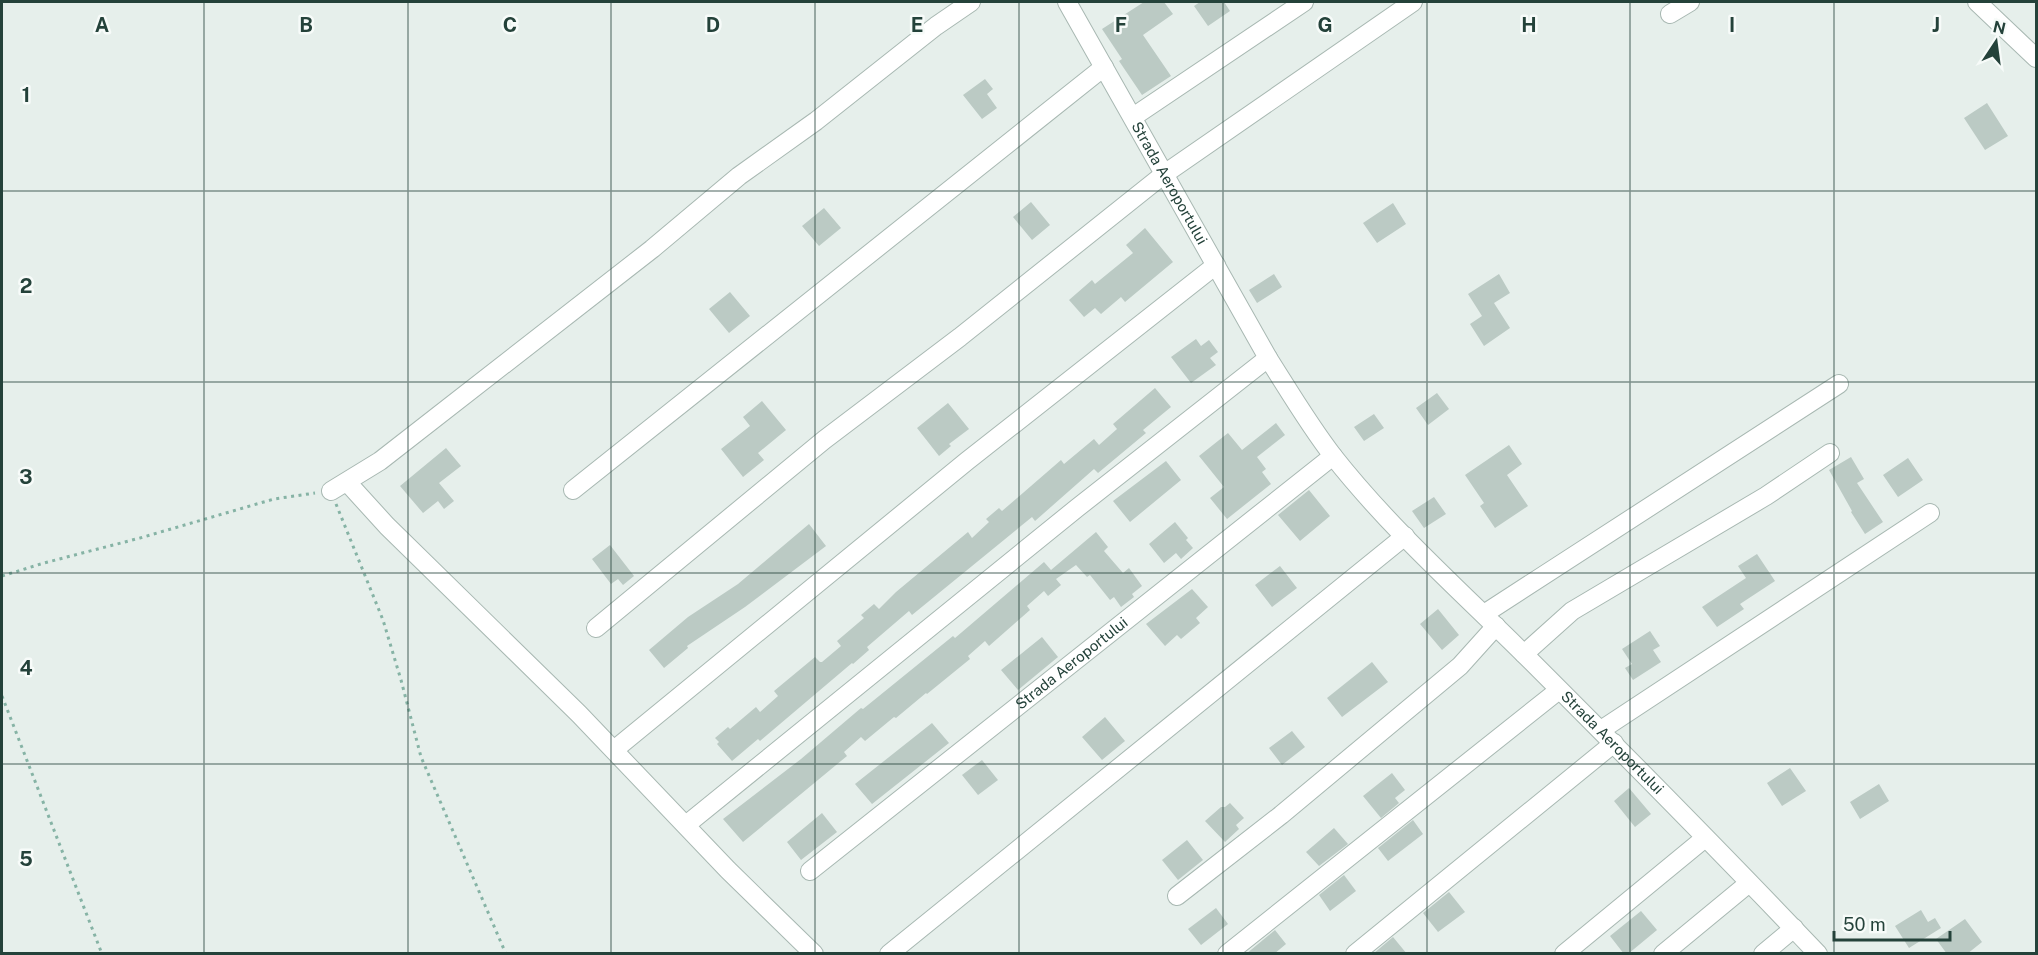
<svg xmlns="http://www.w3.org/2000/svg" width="2038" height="955" viewBox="0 0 2038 955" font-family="'Public Sans',sans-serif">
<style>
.building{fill:#bbcac4}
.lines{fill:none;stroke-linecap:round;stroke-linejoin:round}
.minor-casing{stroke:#a8b8b2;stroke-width:20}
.tertiary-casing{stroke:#a8b8b2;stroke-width:20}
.path{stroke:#86b3a5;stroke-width:3;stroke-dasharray:3 4.5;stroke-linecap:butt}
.minor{stroke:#fff;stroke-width:18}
.tertiary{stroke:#fff;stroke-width:18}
.grid{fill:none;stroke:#24423a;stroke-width:1.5;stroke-opacity:0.55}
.labels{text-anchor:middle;stroke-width:5;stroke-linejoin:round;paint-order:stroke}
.street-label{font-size:15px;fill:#24423a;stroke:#f7fbf9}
.grid-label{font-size:20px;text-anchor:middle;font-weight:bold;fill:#24423a;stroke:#f7fbf9;stroke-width:5;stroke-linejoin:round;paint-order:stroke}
</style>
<rect width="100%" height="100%" fill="#e6efeb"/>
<!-- building -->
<path class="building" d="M1144,2H1164L1173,14L1143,35L1171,76L1142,95L1119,61L1122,59L1102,29Z
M1200,2H1224L1230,11L1208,26L1194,6Z
M985,79L993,89L987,94L997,108L982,119L963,95Z
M1987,103L2008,136L1985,150L1964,118Z
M1031,202L1050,225L1032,240L1013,217Z
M1393,203L1406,224L1377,243L1363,223Z
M824,208L841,228L819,246L802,226Z
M1145,228L1173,262L1125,302L1121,297L1101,314L1095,308L1084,317L1069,300L1092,280L1095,284L1133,253L1126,245Z
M1274,274L1282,287L1257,303L1249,290Z
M1499,274L1510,293L1494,303L1510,328L1484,346L1470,324L1482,316L1468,294Z
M730,292L750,316L729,333L709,309Z
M1196,339L1201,346L1209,340L1218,352L1210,358L1216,365L1191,383L1171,357Z
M1155,388L1171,407L1143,430L1146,433L1098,473L1094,469L1035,521L1032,517L912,615L909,611L867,647L869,650L853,664L852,663L760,741L758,739L732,761L717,744L719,742L715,738L728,727L730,729L756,707L760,712L778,696L774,691L815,657L820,662H822L841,646L837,641L864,618L861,615L874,604L879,609L896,592L968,532L972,538L989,522L986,519L999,508L1002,511L1061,460L1064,464L1094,439L1099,445L1117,429L1113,424Z
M1437,393L1449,409L1428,425L1416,408Z
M762,401L786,430L758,453L764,460L743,477L721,449L750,426L743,417Z
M948,403L969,429L949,444L951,446L939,456L917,428Z
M1374,414L1384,428L1364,441L1354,427Z
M1276,423L1285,435L1257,457L1266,469L1262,472L1271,484L1227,519L1210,498L1224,487L1199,456L1228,433L1242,450Z
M1509,445L1522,464L1507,475L1528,506L1495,528L1480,506L1484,503L1465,475Z
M446,448L461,466L439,483L454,501L444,509L438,501L423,513L400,486Z
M1851,457L1864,479L1857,483L1883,522L1865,534L1851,512L1852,511L1829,470Z
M1908,458L1923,480L1898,497L1883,475Z
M1166,461L1181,480L1130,522L1113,501Z
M1309,490L1330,516L1300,541L1278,515Z
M1434,497L1446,514L1424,528L1412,511Z
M1175,522L1188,538L1186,540L1193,548L1181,559L1176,553L1164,563L1149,544Z
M809,524L826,546L745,607L687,646L688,648L664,668L649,650L688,617L738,584Z
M1096,532L1108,547L1104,551L1123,573L1129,568L1142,586L1132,594L1134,597L1121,607L1114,597L1110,600L1090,575L1087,577L1076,565L1056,579L1061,585L1048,596L1044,591L1027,606L1030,610L989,646L985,641L968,656L970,659L927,694L926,693L896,718L894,717L865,741L861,737L844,752L847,756L743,842L723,819L801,759L861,708L863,709L953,636L955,638L1044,562L1051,570Z
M610,545L634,576L623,585L618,579L611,584L592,559Z
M1757,554L1775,581L1740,604L1744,609L1717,627L1702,607L1746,578L1738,566Z
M1280,566L1297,588L1272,607L1255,585Z
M1192,589L1208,607L1196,618L1200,623L1181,639L1177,635L1165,646L1146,624Z
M1438,609L1459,635L1442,650L1420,624Z
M1650,631L1660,646L1653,650L1661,662L1633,680L1625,668L1632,664L1622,649Z
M1042,637L1058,657L1018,690L1001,670Z
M1372,662L1388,682L1342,717L1327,698Z
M1105,717L1125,741L1102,760L1082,737Z
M932,723L949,743L872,804L855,784Z
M1292,731L1305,747L1282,765L1269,748Z
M982,760L998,780L978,795L962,775Z
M1790,768L1806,791L1782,806L1767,783Z
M1392,773L1405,790L1395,798L1399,803L1381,818L1363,796Z
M1879,784L1889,801L1860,819L1850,802Z
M1629,788L1651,814L1635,827L1614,801Z
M1230,803L1244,818L1236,825L1239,829L1225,842L1205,821L1221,807H1225Z
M822,813L837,832L801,860L787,842Z
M1413,820L1423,834L1388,861L1378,848Z
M1334,828L1348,844L1319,866L1306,852Z
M1187,840L1203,860L1178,880L1162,860Z
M1344,875L1356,891L1330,911L1319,895Z
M1449,892L1465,912L1438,932L1423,913Z
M1216,908L1228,924L1201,945L1188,929Z
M1921,910L1928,922L1935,918L1941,928L1909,948L1895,926Z
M1641,911L1657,930L1628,954H1624L1610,936Z
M1965,919L1982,942L1967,954H1947L1936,939Z
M1275,930L1286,944L1274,954H1246Z
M1393,937L1407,954H1373L1380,948Z"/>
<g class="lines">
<defs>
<g id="minor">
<path d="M1977,2L2036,58"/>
<path d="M1670,14L1690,2"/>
<path d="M1133,117L1304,2"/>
<path d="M347,482L387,526L579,714L728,870L814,954"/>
<path d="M573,490L1104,67"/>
<path d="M331,491L380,461L652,249L739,176L816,121L936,26L971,2"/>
<path d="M1484,614L1839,384"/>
<path d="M596,628L824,440L960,337L1163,175L1413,2"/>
<path d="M1524,654L1572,611L1766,496L1830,453"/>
<path d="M1601,730L1930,513"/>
<path d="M614,750L967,461L1216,265"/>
<path d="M686,825L1077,508L1268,358"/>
<path id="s1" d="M810,871L1333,456"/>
<path d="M1177,896L1281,815L1460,666L1496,626"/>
<path d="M889,954L1405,536"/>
<path d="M1227,954L1559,690"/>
<path d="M1355,954L1614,743"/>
<path d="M1564,954L1705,838"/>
<path d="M1663,954L1749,883"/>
<path d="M1763,954L1794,928"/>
</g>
<g id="tertiary">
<path id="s2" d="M1067,2L1268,358C1289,391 1309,425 1333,456C1392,531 1465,595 1532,662C1628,758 1724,855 1818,954"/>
</g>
</defs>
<!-- minor casing -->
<use href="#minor" class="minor-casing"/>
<!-- tertiary casing -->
<use href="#tertiary" class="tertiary-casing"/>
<!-- path -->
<path class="path" d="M336,504L383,620L401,680L421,757L506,954
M2,576L44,563L140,538L274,499L315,493
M2,696L102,954"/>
<!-- minor -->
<use href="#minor" class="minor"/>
<!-- tertiary -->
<use href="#tertiary" class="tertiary"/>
</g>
<!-- grid -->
<path class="grid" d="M204,2V954M408,2V954M611,2V954M815,2V954M1019,2V954M1223,2V954M1427,2V954M1630,2V954M1834,2V954M2,191H2036M2,382H2036M2,573H2036M2,764H2036"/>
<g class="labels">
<!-- street labels -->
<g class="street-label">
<text dy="5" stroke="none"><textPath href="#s2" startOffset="208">Strada Aeroportului</textPath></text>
<text dy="5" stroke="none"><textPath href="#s1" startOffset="334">Strada Aeroportului</textPath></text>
<text dy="5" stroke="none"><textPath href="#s2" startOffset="927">Strada Aeroportului</textPath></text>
</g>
</g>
<g class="grid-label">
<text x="102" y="32">A</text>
<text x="306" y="32">B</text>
<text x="510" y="32">C</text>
<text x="713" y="32">D</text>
<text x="917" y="32">E</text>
<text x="1121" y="32">F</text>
<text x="1325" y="32">G</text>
<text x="1529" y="32">H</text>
<text x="1732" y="32">I</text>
<text x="1936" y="32">J</text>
<text x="26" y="102">1</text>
<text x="26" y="293">2</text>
<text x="26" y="484">3</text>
<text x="26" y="675">4</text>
<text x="26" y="866">5</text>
</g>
<!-- border -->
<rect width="2038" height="955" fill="none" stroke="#24423a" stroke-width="6"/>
<!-- north arrow -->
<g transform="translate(1996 42) rotate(13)" stroke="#f7fbf9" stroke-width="4.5" paint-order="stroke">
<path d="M0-4.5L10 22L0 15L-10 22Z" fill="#24423a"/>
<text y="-9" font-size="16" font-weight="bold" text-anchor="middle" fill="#24423a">N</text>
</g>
<!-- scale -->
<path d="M1834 931v9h116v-9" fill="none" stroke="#24423a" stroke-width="3"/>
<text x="1843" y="931" font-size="18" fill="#24423a" stroke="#f7fbf9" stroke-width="4.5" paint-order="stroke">50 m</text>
</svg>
